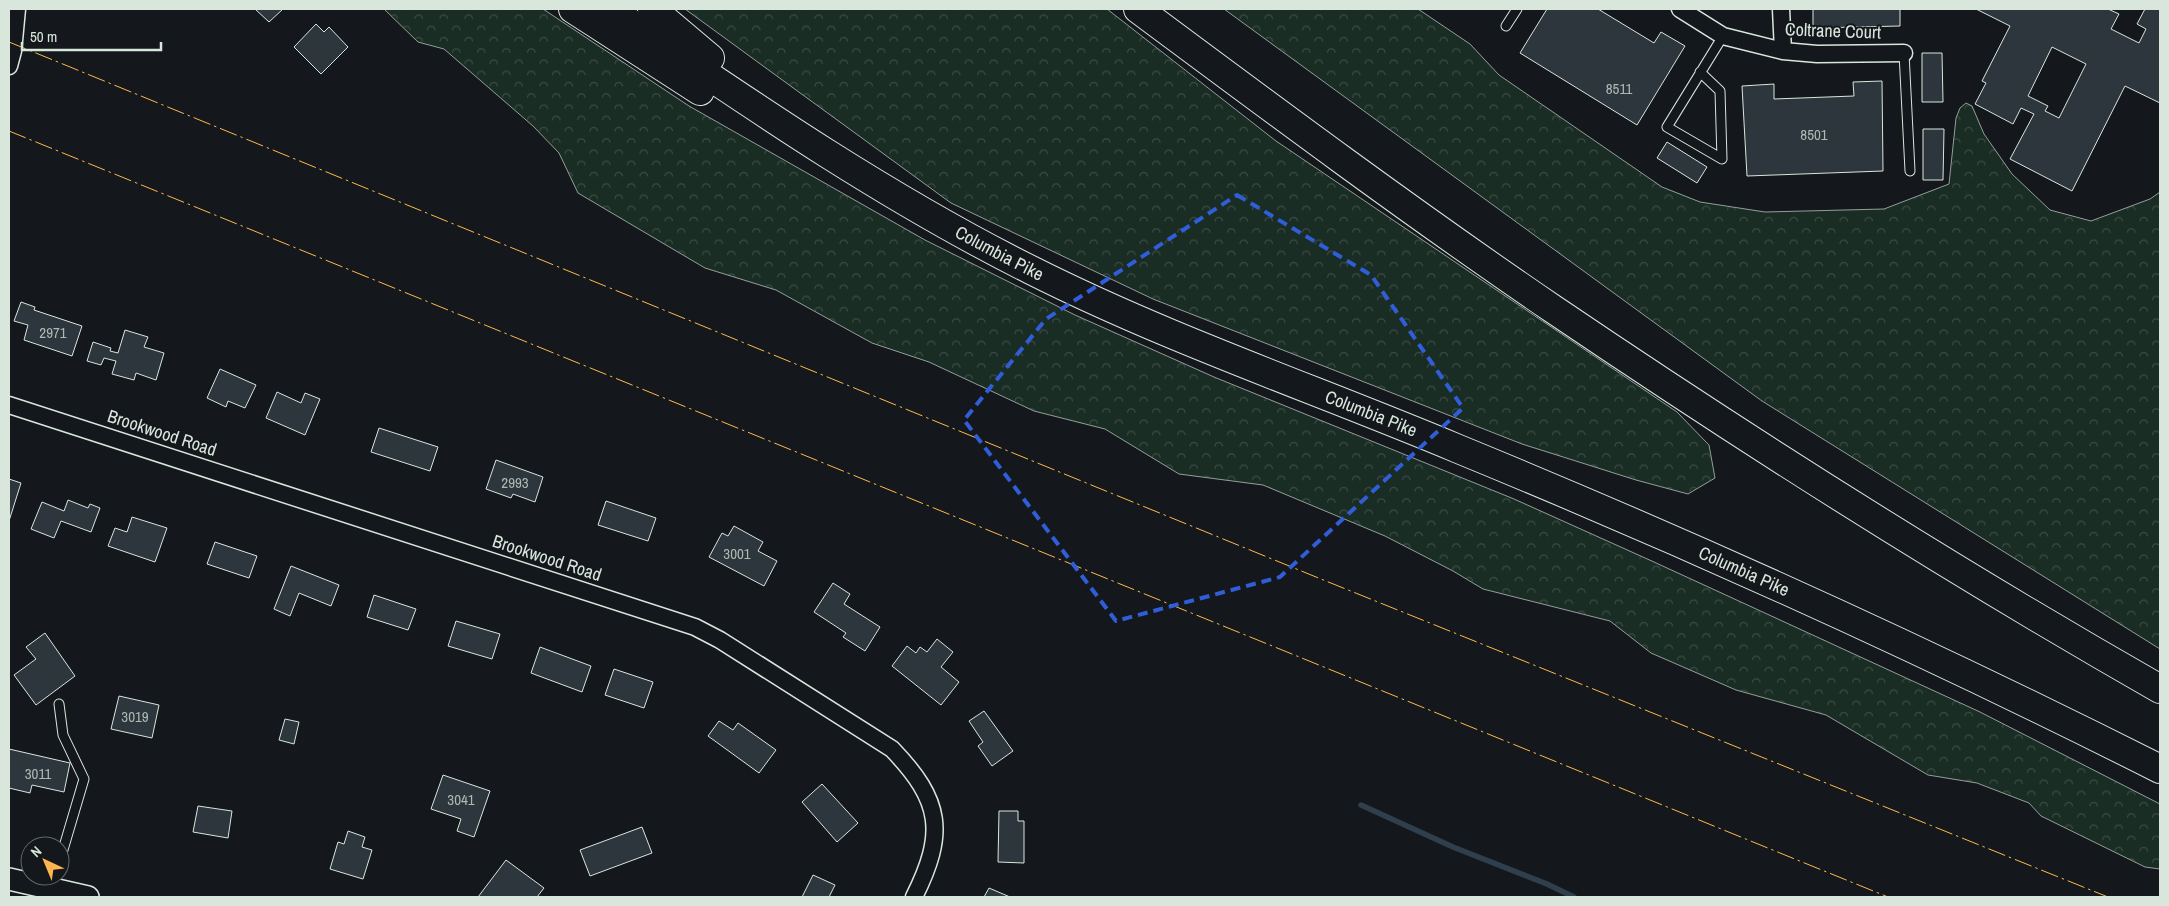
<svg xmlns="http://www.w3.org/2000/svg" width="2169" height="906" viewBox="0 0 2169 906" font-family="'Archivo Narrow',sans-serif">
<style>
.forest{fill:url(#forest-crowns);stroke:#939e99}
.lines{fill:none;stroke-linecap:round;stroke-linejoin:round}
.stream{stroke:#2f3f4d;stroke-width:5.5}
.building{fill:#2c363c;stroke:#d8e6dc;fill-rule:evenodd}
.service-casing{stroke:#d8e6dc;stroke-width:11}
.minor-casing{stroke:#d8e6dc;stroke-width:19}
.tertiary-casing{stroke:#d8e6dc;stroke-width:24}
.motorway-casing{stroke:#d8e6dc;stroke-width:30}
.service{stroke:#14181c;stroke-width:9}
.minor{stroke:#14181c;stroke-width:16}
.tertiary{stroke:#14181c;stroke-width:21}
.motorway{stroke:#14181c;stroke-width:28}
.power{stroke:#ffb74d;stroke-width:1;stroke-dasharray:18 4 2.5 4;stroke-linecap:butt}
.marked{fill:none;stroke:#305dd8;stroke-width:4;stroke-dasharray:10 6;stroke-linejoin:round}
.labels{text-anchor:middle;stroke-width:4;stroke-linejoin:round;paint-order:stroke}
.number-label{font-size:15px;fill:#adbab4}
.street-label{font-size:18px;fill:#d8e6dc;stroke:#14181c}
</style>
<defs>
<pattern id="forest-crowns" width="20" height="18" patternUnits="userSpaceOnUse" patternTransform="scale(1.25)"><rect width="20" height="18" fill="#1a2d24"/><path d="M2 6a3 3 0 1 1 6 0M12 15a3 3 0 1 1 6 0" fill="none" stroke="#3b4b43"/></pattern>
</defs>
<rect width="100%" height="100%" fill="#14181c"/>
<!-- forest -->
<path class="forest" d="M384,9H543L689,106L925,240L1075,315L1214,377L1514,499L1654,562L1980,712L2160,804V869L2145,867L2041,816L2029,803L1977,783L1928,775L1826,715L1736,690L1651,653L1610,621L1483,589L1453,571L1385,536L1263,485L1179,474L1105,429L1034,411L929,362L872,343L776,290L705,268L578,193L559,153L533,126L444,49L418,42Z
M685,9H1107L1276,141L1677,412L1709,445L1715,478L1688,494L1636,480L1522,444L1153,299L951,203Z
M1224,9H1418L1470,44L1499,75L1662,187L1700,202L1765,212L1884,209L1949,184L1956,118L1960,108L1966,103L1972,106L1984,134L2012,174L2050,210L2091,221L2150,199L2160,192V649L1762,401Z"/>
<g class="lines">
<!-- stream -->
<path class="stream" d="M1361,805L1453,847L1547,884L1574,897"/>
</g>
<!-- building -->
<path class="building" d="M255,9H283L269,22Z
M1547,9H1598L1654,43L1661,32L1685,46L1637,125L1520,53Z
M1813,9H1900V26L1813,28Z
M1976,9H2108L2119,14L2111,29L2139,43L2146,29L2137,24L2145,9H2160V103L2125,86L2072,191L2010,159L2034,114L2021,108L2013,124L1975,104L1986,83L1982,81L2010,26ZM2052,47L2086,64L2059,118L2045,111L2048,106L2028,96Z
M316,24L324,32L329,27L348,47L321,74L294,47Z
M1922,53H1942L1943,102H1922Z
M1882,81L1883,171L1747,176L1742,86L1774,84V99L1854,96L1853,82Z
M1923,129H1944L1943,180H1923Z
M1667,142L1707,167L1697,183L1657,158Z
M21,302L35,307L34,310L82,326L72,356L24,340L28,325L14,321Z
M125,330L148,337L144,347L164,353L156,380L136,373L134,380L112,374L116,361L104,358L101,365L87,361L93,342L111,348L110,351L118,353Z
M220,369L256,385L245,408L228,401L226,407L207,398Z
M277,392L301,403L305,393L320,399L305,435L266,418Z
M379,428L438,447L430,471L371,452Z
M496,460L543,477L535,502L513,494L511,498L486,489Z
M9,479L21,483L9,521Z
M68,500L88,508L90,504L100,508L91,532L61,521L54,538L31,529L42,502L64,511Z
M606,501L656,518L648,541L598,525Z
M132,517L167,528L155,562L108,546L115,528L127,532Z
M734,526L763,542L758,551L777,561L764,586L709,557L722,533L728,536Z
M215,542L257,556L249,578L207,564Z
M291,566L339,585L331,606L299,593L290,616L274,609Z
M833,583L850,594L844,604L880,627L865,651L843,637L846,633L814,612Z
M374,595L416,609L408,630L367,617Z
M456,621L500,634L492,659L448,646Z
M45,633L75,676L36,705L14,675L36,659L26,647Z
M937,639L953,652L941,667L959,682L941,705L892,666L907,646L916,653L920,647L927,652Z
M540,647L591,666L582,692L531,673Z
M614,669L653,682L644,708L605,695Z
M119,696L159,705L152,738L111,729Z
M984,711L1013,751L992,766L978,746L983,742L969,721Z
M285,719L299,722L294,744L279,740Z
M719,721L733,730L738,723L776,750L759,773L708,736Z
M9,749L70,763L64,792L32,785L30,793L9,788Z
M443,775L490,791L474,837L457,831L461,819L431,809Z
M822,784L858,823L837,842L802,802Z
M198,806L232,811L228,838L193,832Z
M999,811H1018V821H1024V863L998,862Z
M642,827L652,853L590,876L580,850Z
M348,831L365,837L362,847L372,850L363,879L330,869L338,842L344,844Z
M506,860L544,888L537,897H478Z
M813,875L835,885L829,897H802Z
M989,888L1010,897H984Z"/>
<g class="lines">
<defs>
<path id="service" d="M1506,26L1517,9
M1904,53L1910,171
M1700,72L1720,91L1722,159L1667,127L1723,36
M59,704L63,735L84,779L60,860"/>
<path id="minor" d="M1680,9L1723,36L1783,51L1817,54L1904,53
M1781,9L1783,51
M9,66L13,51L17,9
M9,405L695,627L720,640L892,749C942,801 946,833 914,897"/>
<path id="tertiary" d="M9,879L88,897"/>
<g id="motorway">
<path d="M573,9L700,91"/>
<path id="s1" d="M610,9C747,102 883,196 1031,270C1168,339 1315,389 1456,448C1695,546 1930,653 2160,769"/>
<path d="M652,9L710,58"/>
<path d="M1138,9C1275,111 1412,213 1553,309C1751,443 1953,571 2160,689"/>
</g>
</defs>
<!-- service casing -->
<use href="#service" class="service-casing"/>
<!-- minor casing -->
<use href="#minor" class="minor-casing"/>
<!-- tertiary casing -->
<use href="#tertiary" class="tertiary-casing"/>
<!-- motorway casing -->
<use href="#motorway" class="motorway-casing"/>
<!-- service -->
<use href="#service" class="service"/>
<!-- minor -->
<use href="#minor" class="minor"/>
<!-- tertiary -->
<use href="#tertiary" class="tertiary"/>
<!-- motorway -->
<use href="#motorway" class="motorway"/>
<!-- power -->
<path class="power" d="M9,42L1316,577L2108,897
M9,131L1888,897"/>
</g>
<!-- marked area -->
<path class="marked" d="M1237,195L1371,275L1463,408L1280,577L1116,621L964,420L1046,319Z"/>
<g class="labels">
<!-- number labels -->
<g class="number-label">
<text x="1619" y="94">8511</text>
<text x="1814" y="140">8501</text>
<text x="53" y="338">2971</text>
<text x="515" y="488">2993</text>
<text x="737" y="559">3001</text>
<text x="135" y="722">3019</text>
<text x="38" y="779">3011</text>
<text x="461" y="805">3041</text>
</g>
<!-- street labels -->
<g class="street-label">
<text transform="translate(1833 31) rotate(2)" y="6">Coltrane Court</text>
<text dy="6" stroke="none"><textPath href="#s1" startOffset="460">Columbia Pike</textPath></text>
<text dy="6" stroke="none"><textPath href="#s1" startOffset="865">Columbia Pike</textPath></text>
<text transform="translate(162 433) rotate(18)" y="6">Brookwood Road</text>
<text transform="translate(547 558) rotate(18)" y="6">Brookwood Road</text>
<text dy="6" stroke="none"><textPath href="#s1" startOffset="1270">Columbia Pike</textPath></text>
</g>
</g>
<!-- border -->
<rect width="2169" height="906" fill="none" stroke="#d8e6dc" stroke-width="20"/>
<!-- north arrow -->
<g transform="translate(45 861) rotate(316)"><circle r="24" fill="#14181c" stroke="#626a69"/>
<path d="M0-4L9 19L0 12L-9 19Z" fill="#ffb74d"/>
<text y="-8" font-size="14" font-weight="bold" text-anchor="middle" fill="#d8e6dc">N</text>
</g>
<!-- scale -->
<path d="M22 42v8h139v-8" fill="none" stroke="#d8e6dc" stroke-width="2.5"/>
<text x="30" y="42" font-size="15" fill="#d8e6dc" stroke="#14181c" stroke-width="4" paint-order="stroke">50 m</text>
</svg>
